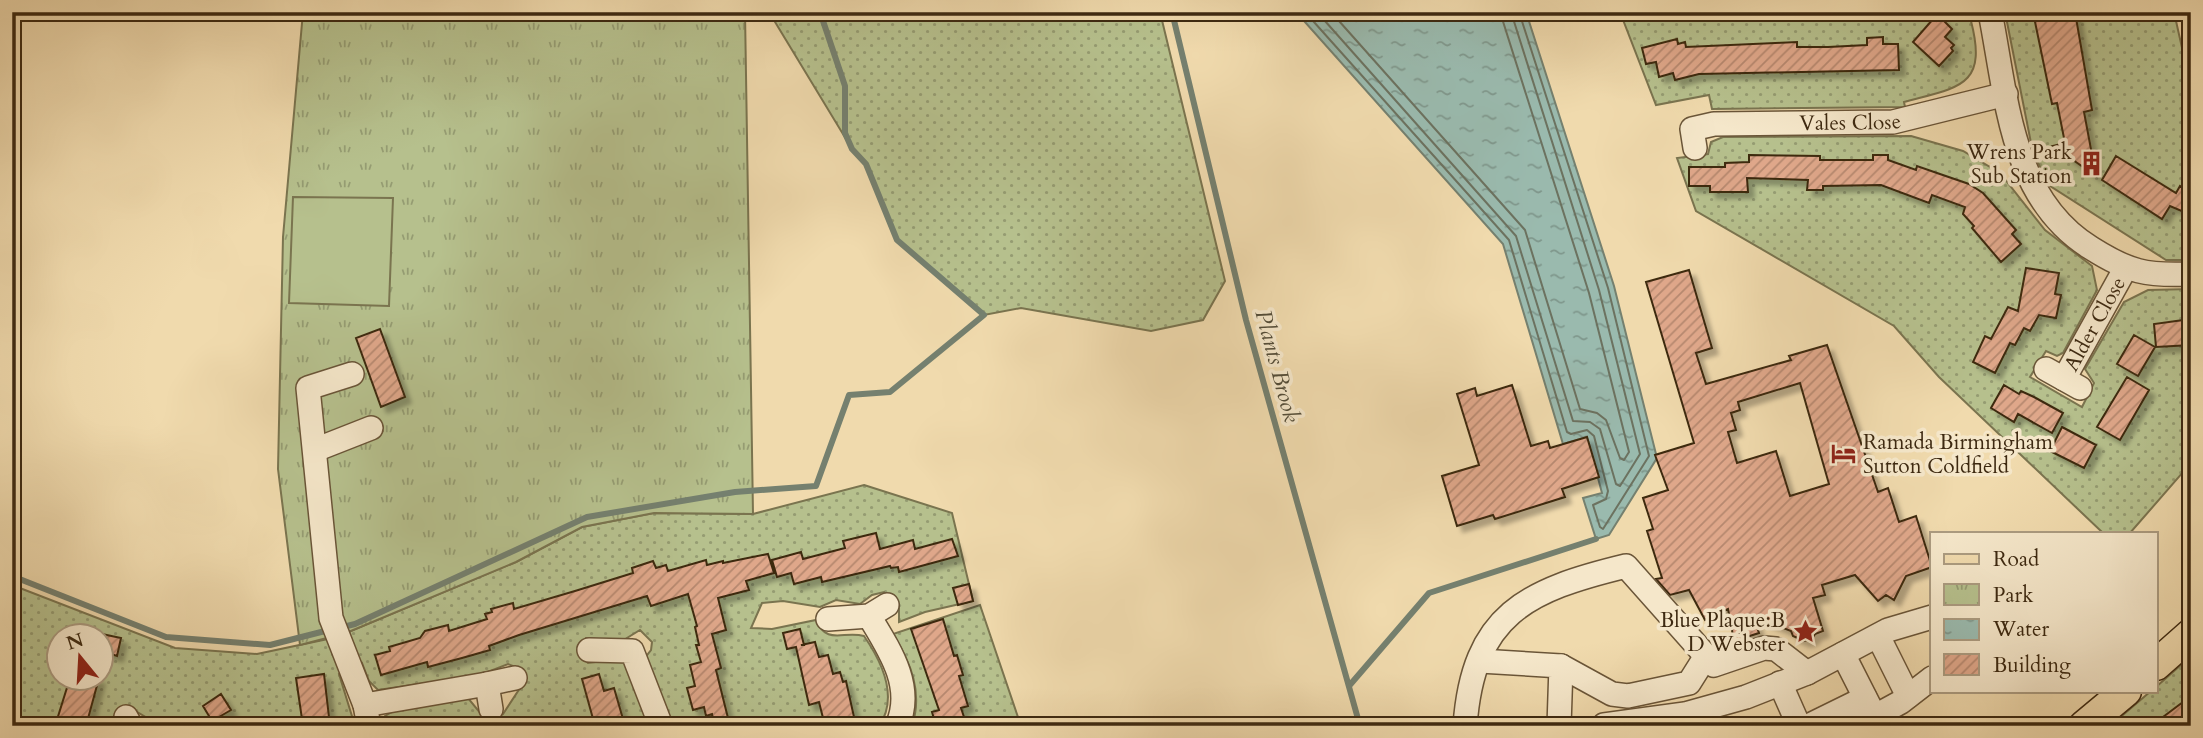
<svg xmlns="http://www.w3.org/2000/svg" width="2203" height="738" viewBox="0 0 2203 738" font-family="Cardo,serif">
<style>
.grass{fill:url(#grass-dots);stroke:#7a744f;stroke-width:2;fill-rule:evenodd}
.park{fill:url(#park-tufts);stroke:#7a744f;stroke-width:2}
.pitch{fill:#b6c08d;stroke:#7a744f;stroke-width:2}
.water{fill:url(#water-ripples);stroke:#75806f;stroke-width:2}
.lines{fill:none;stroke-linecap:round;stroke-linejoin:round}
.shore{stroke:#6c7260;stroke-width:2}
.stream{stroke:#75806f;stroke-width:6}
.building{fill:url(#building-hatch);stroke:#3d2911;stroke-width:2;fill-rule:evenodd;filter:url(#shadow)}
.minor-casing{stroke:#6a5538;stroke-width:26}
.major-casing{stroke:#3d2911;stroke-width:33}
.minor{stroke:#f5e7ca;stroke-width:23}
.major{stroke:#f0daad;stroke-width:30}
.labels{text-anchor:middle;stroke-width:7;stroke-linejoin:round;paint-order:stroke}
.street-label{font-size:21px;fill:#3d2911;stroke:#f5e7ca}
.poi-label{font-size:21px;fill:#3d2911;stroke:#f5e7ca;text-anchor:end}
.water-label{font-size:23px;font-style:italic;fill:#544d38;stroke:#f5e7ca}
</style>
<defs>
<pattern id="grass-dots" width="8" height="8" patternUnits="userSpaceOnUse" patternTransform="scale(1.75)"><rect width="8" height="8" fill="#b6c08d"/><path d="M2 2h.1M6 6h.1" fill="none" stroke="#959c72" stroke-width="1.8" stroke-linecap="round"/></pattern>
<pattern id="park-tufts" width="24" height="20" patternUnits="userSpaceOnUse" patternTransform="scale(1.75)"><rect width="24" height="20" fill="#b6c08d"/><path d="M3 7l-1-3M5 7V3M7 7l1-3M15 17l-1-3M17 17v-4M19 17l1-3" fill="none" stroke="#959c72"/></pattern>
<pattern id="water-ripples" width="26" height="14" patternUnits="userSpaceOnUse" patternTransform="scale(1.75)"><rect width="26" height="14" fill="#9abaae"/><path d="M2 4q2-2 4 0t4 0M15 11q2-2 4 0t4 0" fill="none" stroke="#7f978c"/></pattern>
<pattern id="building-hatch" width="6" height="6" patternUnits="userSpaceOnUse" patternTransform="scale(1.75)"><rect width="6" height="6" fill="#dfa78a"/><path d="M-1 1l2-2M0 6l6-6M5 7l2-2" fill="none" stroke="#b6886f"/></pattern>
<filter id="shadow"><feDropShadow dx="6" dy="6" stdDeviation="2" flood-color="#0004"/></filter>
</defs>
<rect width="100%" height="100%" fill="#f0daad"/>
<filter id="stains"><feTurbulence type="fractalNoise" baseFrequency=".00286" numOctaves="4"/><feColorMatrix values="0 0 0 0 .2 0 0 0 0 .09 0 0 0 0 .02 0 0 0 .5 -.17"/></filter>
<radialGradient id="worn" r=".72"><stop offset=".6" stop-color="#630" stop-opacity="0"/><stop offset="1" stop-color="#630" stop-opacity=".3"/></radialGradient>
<!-- grass -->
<path class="grass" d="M769,12H1160L1225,281L1203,320L1151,331L1021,308L984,315L897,240L866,164L852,149Z
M1620,12H1976L1978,19L1971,21C1988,87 1959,87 1904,102L1905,107L1712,109L1709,95L1656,105Z
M2005,12H2174L2191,88V260H2166L2047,184L2032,148Z
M1911,136L1963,151L2000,173L2045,230L2092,266L2097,290L2063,353L2057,356L2046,351L2030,377L2082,407L2094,383L2085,369L2124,302L2148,290L2191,289V463L2130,533H2103L1939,377L1894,326L1696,211L1677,158L1708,154L1711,142L1723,137Z
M864,485L952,513L973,601L925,612L899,622V604L884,592L872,595L860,604L836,600L820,607L783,601L762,603L751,628L772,629L816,620C827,646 844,630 864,636C882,662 899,697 879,726H668L644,659L651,650L652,642L640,630L622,641L586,638L578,652L588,663L620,659L627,665L653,726H384L385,716L399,708L468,698L481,714L494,720L503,714L522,685L518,668L508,664L480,675L378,690L369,681L362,663L359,665L346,633L516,562L582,527L654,513L753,514Z
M12,585L175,648L257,654L328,639L343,672L339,674L355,726H172L169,721L154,722L132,709L117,719V726H12ZM60,636H102V678H60Z
M980,605L1021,726H912C923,692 911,663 893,634Z
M2191,656V726H2110L2151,691H2156V687Z"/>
<!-- park -->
<path class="park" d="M303,12H745L753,514L654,513L582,527L516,562L346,633L300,645L278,469L283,237Z"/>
<!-- pitch -->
<path class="pitch" d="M293,197L393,198L389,306L289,303Z"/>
<!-- water -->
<path class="water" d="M1296,12H1526L1614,286L1657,458L1609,535L1596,539L1583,498L1602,493L1587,437L1563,444L1503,244Z"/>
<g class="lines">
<!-- shore -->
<path class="shore" d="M1305,12L1509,240L1567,432L1571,434L1587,430L1594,436L1608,491L1606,499L1593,505L1600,527L1603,529L1649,456L1608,288L1519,12
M1317,12L1516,236L1573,421L1590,422L1600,429L1616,484L1620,486L1640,454L1599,290L1511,12
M1331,12L1525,230L1580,409L1597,413L1606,420L1620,458L1624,460L1629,452L1589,293L1500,12"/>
<!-- stream -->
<path class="stream" d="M1172,12L1246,320L1360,726
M12,576L166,637L270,645L329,630
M339,628L355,624L587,517L735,492L816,486L849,395L890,392L984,315L897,240L866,164L852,149L845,133V86L820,12
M1349,686L1429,593L1596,539"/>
</g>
<!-- building -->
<path class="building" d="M2038,12H2075L2092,110L2084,112L2096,176L2053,146L2065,143L2057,103L2052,104L2034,17L2039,16Z
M1940,17L1952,29L1945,37L1954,45L1951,48L1953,51L1939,66L1913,42L1933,19L1936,21Z
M1883,37V44H1898L1899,70L1699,74L1675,80L1673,73L1659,77L1656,62L1646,64L1642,48L1677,39L1678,44L1685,42L1686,47L1797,42V47H1828L1867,45V38Z
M1749,155L1820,156V160H1873V155H1888V160L1916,170L1917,166L1937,173L1969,184L1983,193L2016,230L2012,234L2021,244L2001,262L1972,228L1974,226L1963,214L1965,207L1932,195L1929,203L1881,185L1823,186V190H1807L1808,180L1747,178L1748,192H1710V186H1689V167H1725V163L1749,162Z
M2116,156L2176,193L2180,186L2191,194V215L2170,206L2162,219L2102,180Z
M2026,268L2059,273L2055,294L2061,295L2056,318L2039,315L2030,331L2024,328L2015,345L2010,343L1995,373L1973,362L1985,336L1991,339L2008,307L2018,311Z
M1689,270L1712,348L1696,353L1706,384L1791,360L1789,356L1827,345L1878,492L1888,488L1899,522L1916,516L1932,567L1906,576L1894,600L1886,595L1878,601L1855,575L1822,585L1825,595L1813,598L1823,631L1815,634L1812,639L1804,641L1793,636L1791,631L1753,616L1759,633L1734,641L1728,609L1705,620L1689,590L1670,595L1656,579L1662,578L1647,531L1653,529L1643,498L1668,490L1655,455L1694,443L1646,282ZM1800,383L1829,484L1790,496L1776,451L1737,463L1728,432L1736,430L1731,413L1740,410L1738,402Z
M2191,319V345L2156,347L2154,324Z
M380,329L405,397L381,407L356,338Z
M2134,335L2155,347L2138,376L2117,364Z
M2127,377L2149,390L2120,440L2097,427Z
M1512,385L1531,446L1548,441L1550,448L1587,437L1599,477L1562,489L1565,497L1495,519L1493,515L1457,526L1442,476L1479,465L1457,394L1475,388L1477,396Z
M2004,385L2019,394L2021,391L2034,397L2063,413L2052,433L2018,414L2014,422L1991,408Z
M2062,427L2096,445L2084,468L2050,451Z
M876,533L880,549L913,540L915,549L952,539L958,556L899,572L898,567L891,568L890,566L822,582L821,577L794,584L791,573L777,577L772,560L801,552L803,559L845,548L843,541Z
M768,554L774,573L746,581L749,590L718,598L726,630L712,634L721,668L716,670L730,726H714L712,714L706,716L704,707L693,710L687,688L695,686L690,665L701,662L696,645H699L695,627L697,626L688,594L651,606L647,596L519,635L489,646L490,650L462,658L428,667L427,662L381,675L375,655L390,651L389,647L420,638L425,631L448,625L449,631L487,619L485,614L492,612L491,609L513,603L514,609L575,591L633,573L632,568L653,561L656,568L666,565L668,571L706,560L707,565L723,561V563Z
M969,584L973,601L958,605L953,588Z
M943,619L954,656L957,655L963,675L959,676L968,706L961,708L967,726H936L932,712L939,710L911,629Z
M800,629L804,645H801L815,642L819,657L828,655L833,674L840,672L843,682L846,681L856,726H825L819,702L809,705L796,647L787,649L783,633Z
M102,634L121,638L117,656L102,651Z
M324,674L330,726H303L296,678Z
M599,674L604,691L614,688L625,726H595L582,679Z
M70,678H99L86,726L56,723Z
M221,694L231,710L212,721L203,706Z
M2191,696V726H2151Z"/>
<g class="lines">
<defs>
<g id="minor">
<path d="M1990,12C2007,97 2010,198 2091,248C2129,272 2146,276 2191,274"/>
<path id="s1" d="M1695,148L1692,129L1714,124L1893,122L2006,94"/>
<path d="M2046,369L2080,388"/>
<path d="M352,374L308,388L331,618L365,705L369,726"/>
<path id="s2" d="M2064,379L2125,269"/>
<path d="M315,450L371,428"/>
<path d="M869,616C889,649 915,687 897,726"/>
<path d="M828,619L869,616L887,605"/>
<path d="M1878,636L1908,696"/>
<path d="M589,650L632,651L661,726"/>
<path d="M1843,654L1874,715"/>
<path d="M1480,661L1561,666L1559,726"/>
<path d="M1561,666L1612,694L1628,696L1689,683L1706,656"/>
<path d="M1780,683L1799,726"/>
<path d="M365,705L487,684"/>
<path d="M491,709L487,684L515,678"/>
<path d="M126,717L131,726"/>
<path d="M1604,725L1685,714L1746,697L1807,673L1888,630L1932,617"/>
<path d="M1465,726C1473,614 1527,590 1626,566L1714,665L1764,648L1776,649L1807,673"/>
<path d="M1808,726L1865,698"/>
<path d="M1857,726L1901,702L1932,678"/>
</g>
<path id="major" d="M2156,665L2191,634
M2084,726L2126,691"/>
</defs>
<!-- minor casing -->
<use href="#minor" class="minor-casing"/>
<!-- major casing -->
<use href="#major" class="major-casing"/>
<!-- minor -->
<use href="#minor" class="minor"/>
<!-- major -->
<use href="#major" class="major"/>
</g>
<!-- icons -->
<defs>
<symbol id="building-bare" viewBox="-9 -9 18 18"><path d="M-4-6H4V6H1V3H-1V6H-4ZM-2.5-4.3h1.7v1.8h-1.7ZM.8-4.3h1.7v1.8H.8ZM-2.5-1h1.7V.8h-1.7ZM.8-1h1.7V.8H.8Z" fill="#8f2418" stroke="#f5e7ca" stroke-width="2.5" paint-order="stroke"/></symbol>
<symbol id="hotel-bare" viewBox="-9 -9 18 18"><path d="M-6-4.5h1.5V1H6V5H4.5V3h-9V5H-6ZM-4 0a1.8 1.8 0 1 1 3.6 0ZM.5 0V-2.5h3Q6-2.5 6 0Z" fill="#8f2418" stroke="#f5e7ca" stroke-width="2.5" paint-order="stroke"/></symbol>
<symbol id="sight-bare" viewBox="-9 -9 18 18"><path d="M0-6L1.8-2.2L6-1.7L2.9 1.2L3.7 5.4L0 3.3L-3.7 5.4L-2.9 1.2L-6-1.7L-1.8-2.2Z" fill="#8f2418" stroke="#f5e7ca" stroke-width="2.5" paint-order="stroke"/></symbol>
</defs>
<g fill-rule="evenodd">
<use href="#building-bare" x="2074" y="146" width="35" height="35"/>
<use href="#hotel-bare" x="1826" y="436" width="35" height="35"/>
<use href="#sight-bare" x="1788" y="614" width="35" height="35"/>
</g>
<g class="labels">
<!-- street labels -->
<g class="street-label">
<text dy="7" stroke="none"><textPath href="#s1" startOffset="178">Vales Close</textPath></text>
<text dy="7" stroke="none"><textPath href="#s2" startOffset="63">Alder Close</textPath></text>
</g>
<!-- poi labels -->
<g class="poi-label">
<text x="2072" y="159">Wrens Park<tspan x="2072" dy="24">Sub Station</tspan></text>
<text x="1863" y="449" text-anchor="start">Ramada Birmingham<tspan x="1863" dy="24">Sutton Coldfield</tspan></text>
<text x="1785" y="627">Blue Plaque:B<tspan x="1785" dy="24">D Webster</tspan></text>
</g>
<!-- water labels -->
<g class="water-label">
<text transform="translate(1278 366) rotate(75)" y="8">Plants Brook</text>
</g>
</g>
<!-- margin -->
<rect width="2203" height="738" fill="none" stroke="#f0daad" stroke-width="42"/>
<rect x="14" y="14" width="2175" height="710" fill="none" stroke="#3d2911" stroke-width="3.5"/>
<rect x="21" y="21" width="2161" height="696" fill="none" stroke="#3d2911" stroke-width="2"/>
<!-- legend -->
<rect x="1930" y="532" width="228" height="161" fill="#f5e7ca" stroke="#ab9b80" stroke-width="2"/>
<rect x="1944" y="554" width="35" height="10" fill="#f0daad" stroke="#ab9b80" stroke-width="2"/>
<text x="1993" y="566" font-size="21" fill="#3d2911">Road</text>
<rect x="1944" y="584" width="35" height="21" fill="url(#park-tufts)" stroke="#ab9b80" stroke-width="2"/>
<text x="1993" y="602" font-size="21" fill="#3d2911">Park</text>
<rect x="1944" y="619" width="35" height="21" fill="url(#water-ripples)" stroke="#ab9b80" stroke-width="2"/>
<text x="1993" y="636" font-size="21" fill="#3d2911">Water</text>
<rect x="1944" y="654" width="35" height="21" fill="url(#building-hatch)" stroke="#ab9b80" stroke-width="2"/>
<text x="1993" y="672" font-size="21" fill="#3d2911">Building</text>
<!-- north arrow -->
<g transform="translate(80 657) rotate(342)"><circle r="33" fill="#f5e7ca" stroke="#ab9b80" stroke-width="2"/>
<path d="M0-5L12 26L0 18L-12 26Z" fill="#8f2418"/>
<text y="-10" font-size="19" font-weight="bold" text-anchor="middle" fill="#3d2911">N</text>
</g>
<rect width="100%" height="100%" filter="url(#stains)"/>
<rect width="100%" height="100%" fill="url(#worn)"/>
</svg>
